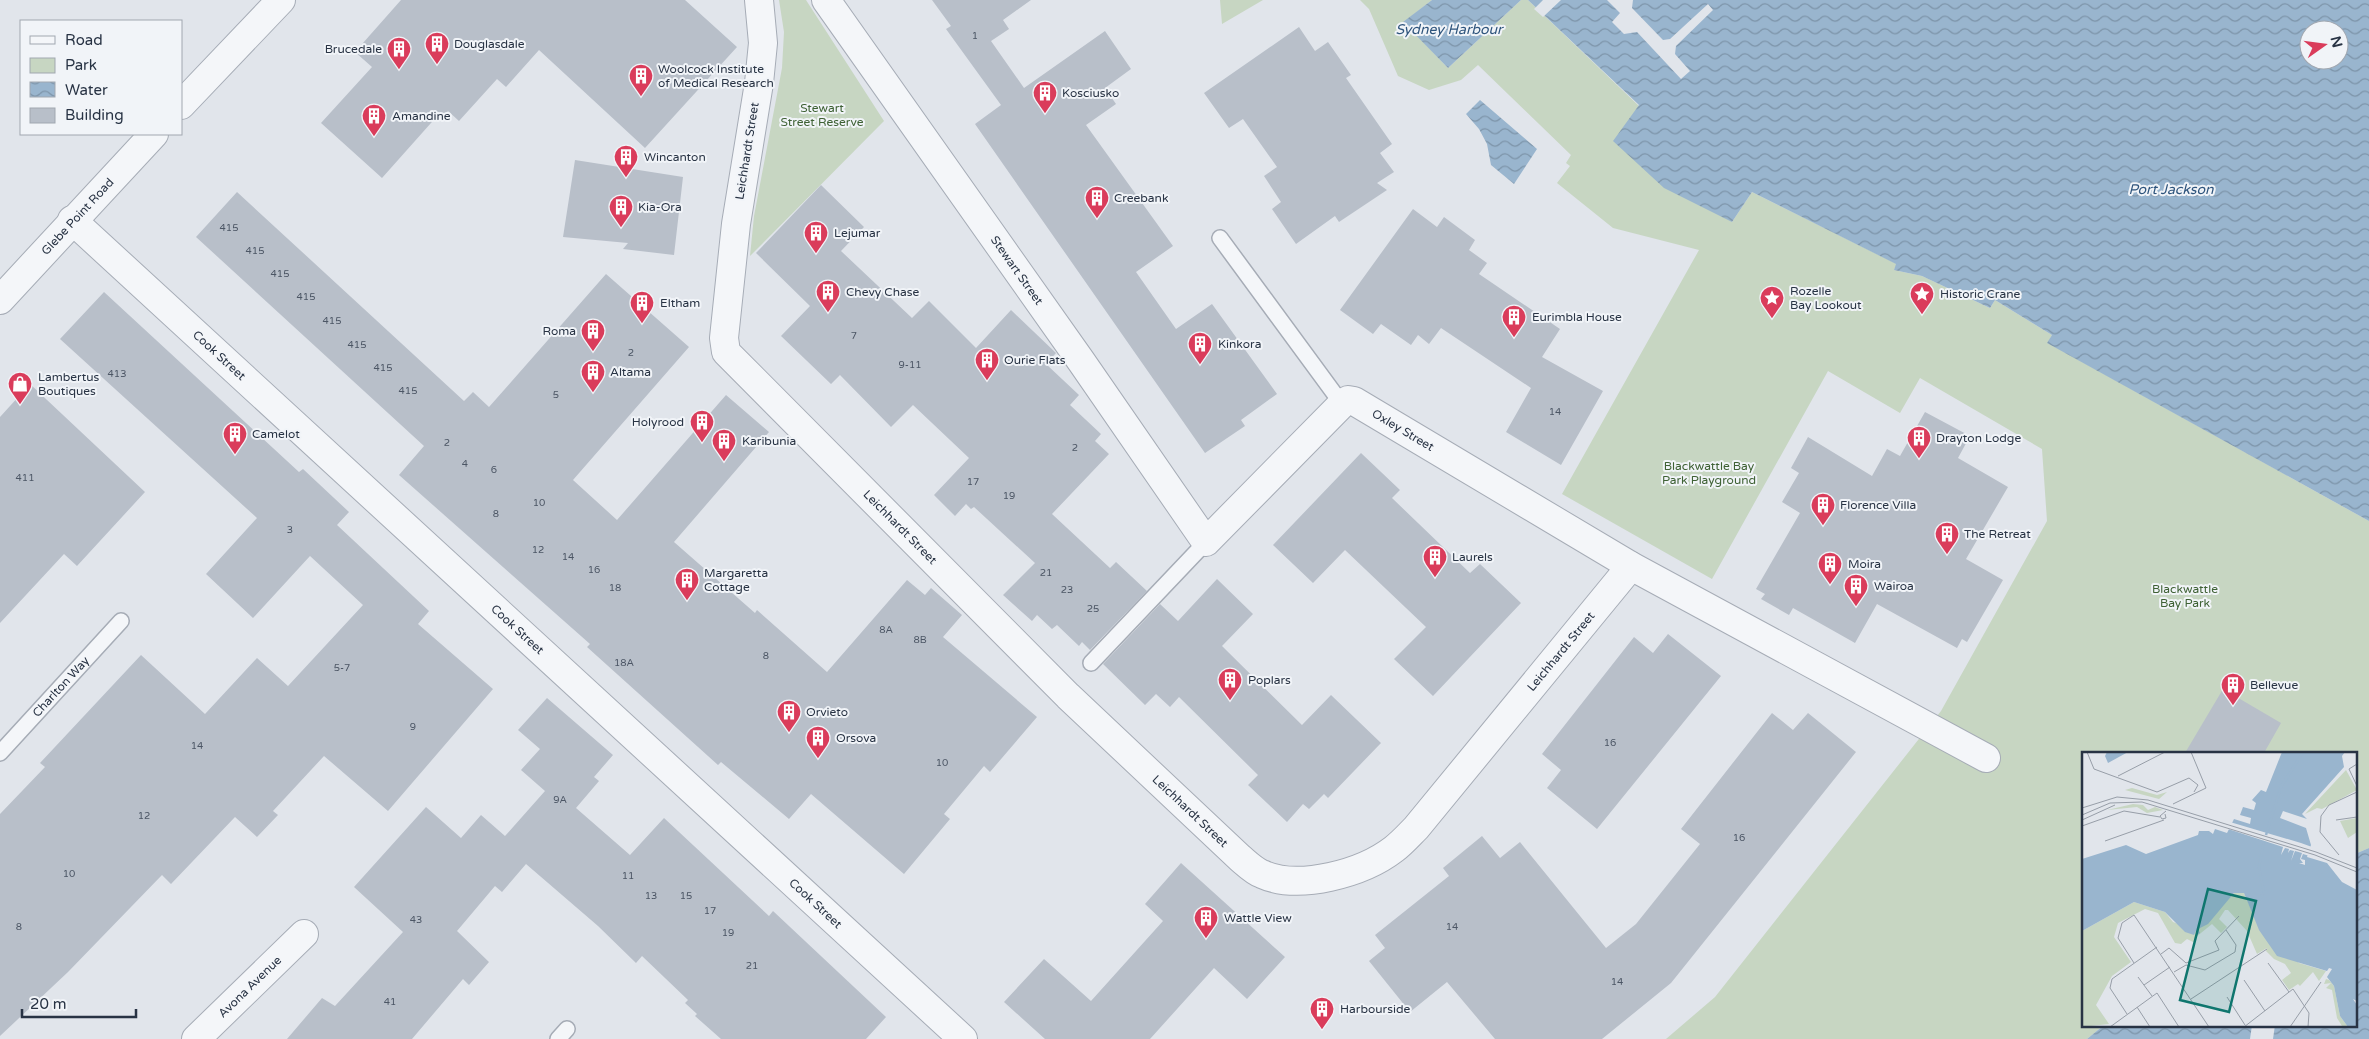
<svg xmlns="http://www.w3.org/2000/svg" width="2369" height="1039" viewBox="0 0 2369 1039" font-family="'Varela Round',sans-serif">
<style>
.park{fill:#c7d6c2}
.water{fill:url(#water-waves);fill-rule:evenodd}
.pier{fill:#e1e5eb}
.building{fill:#b8bfc9}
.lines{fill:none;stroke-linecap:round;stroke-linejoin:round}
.service-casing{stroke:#a6acb6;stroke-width:18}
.minor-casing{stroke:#a6acb6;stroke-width:30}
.tertiary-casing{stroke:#a6acb6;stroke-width:30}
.service{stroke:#f4f6f9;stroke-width:15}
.minor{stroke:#f4f6f9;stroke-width:28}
.tertiary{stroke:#f4f6f9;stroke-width:28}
.labels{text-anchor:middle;stroke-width:4;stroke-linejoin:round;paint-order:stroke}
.number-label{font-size:10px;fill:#4c5665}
.poi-label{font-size:12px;fill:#283344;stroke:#f1f4f8;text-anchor:start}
.park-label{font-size:12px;fill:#3e6134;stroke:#f1f4f8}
.street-label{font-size:12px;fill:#283344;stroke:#f1f4f8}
.water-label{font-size:14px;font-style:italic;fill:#2e547c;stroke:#f1f4f8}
.inset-river{fill:none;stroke:#99b5ce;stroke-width:2.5}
.inset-road{fill:none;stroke:#979ea8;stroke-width:1}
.view{fill:#0f766e;fill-opacity:0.15;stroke:#0f766e;stroke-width:2.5}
.inset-edge{fill:none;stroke:#283344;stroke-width:2.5}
</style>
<defs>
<pattern id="water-waves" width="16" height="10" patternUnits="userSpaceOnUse" patternTransform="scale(1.25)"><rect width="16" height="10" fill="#99b5ce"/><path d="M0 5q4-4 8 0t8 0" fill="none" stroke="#7d94a9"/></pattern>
</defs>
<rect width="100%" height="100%" fill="#e1e5eb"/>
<!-- park -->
<path class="park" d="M779,0H806L884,121L750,256L754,216L782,68L784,32Z
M1220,0H1263L1222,24Z
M1360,0H1432L1404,22L1448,68L1521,0H1528L1639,106L1732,222L1752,192L1897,264L1894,270L1922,276L1990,308L1995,300L2052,335L2048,343L2369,521V848L2355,854V753H2083V1025H2104L2087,1039H1666L1715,997L1941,711L2047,521L2042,449L1920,378L1900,413L1828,371L1712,579L1562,494L1699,250L1613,228L1557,183L1570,166L1566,163L1571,155L1478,65L1461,80L1429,90L1398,76L1369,9Z"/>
<!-- water -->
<path class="water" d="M1432,0H1521L1448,68L1403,22Z
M1528,0H2369V521L2047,343L2052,335L1995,300L1990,308L1922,276L1894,270L1896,264L1752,192L1732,222L1664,188L1613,141L1639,105ZM2309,30H2339V60H2309Z
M1480,100L1537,149L1514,184L1491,165L1487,144L1479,129L1466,114Z
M2369,848V1039H2087L2104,1025H2355V854Z"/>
<!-- pier -->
<path class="pier" d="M1543,0H1561L1543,17L1534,9Z
M1607,0H1633L1632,8L1663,40L1670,39L1708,4L1713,10L1676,46L1675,54L1690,71L1681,79L1637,32L1624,34L1612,22L1620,13Z
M2252,1025H2275L2273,1039H2250Z"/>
<!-- building -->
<path class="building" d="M401,0H685L737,47L645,148L539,50L506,87L497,79L459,121L448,111L443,117L439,114L382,178L321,123L372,67L355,52Z
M932,0H1031L1003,20L1009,29L991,41L1024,88L1105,31L1131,69L1105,88L1116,104L1086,125L1173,246L1136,272L1176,329L1212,304L1277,394L1241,420L1245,426L1205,453L975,124L1001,105L946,29L951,26Z
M1299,27L1315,51L1328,42L1351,75L1346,78L1392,144L1380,153L1394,172L1377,183L1387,190L1339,222L1335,216L1296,244L1272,209L1281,202L1264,176L1277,167L1243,119L1229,128L1204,93Z
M575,160L683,177L674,255L623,249L628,243L563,237Z
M821,185L864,227L841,251L912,318L929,301L976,348L1011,310L1056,353L1046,364L1079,395L1070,405L1101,434L1095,441L1109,454L1052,514L1110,568L1116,562L1147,591L1090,650L1082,642L1079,646L1057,625L1052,629L1037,615L1032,621L1003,595L1035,563L974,507L971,509L966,504L955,516L934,495L969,458L913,405L891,427L840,375L831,384L781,336L810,306L756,253Z
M237,192L464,401L473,392L489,407L606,274L689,347L573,480L617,520L726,395L769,432L674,542L755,613L757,610L827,672L907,580L925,595L931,588L962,615L943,637L1037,717L990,772L984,766L944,814L950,819L904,874L811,794L789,819L721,762L718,765L587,647L590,644L399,475L424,446L196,237Z
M1413,209L1437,227L1444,217L1475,240L1469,250L1487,263L1479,274L1560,329L1542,357L1603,391L1561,465L1506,432L1531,388L1441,328L1429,344L1418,335L1411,345L1381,324L1373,334L1340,310Z
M104,292L299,472L303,469L349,512L337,525L429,611L418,624L493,689L388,811L324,756L273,811L278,815L257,837L235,817L171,884L162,875L68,972L0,1036V814L45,767L40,763L141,655L205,714L257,658L288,686L363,605L310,556L253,618L206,574L257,518L60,339Z
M30,384L145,492L77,566L64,554L0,623V417Z
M1925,412L1970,436L1958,458L2008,487L1966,559L2003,580L1967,642L1962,639L1957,648L1877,604L1855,643L1793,608L1789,615L1761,599L1765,594L1756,589L1800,513L1782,502L1799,473L1791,468L1808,437L1872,476L1887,449L1900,456Z
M1361,453L1400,490L1392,498L1470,573L1480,564L1521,603L1433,696L1394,659L1426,627L1345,550L1313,583L1273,545Z
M1217,579L1253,614L1222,646L1302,725L1331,695L1381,743L1328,798L1324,794L1309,809L1303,804L1287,822L1248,785L1258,775L1179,697L1170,707L1156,694L1145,705L1103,664L1160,604L1178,621Z
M1668,634L1721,676L1597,829L1547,788L1561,770L1542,754L1634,637L1653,653Z
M2223,689L2281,723L2264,753H2185Z
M547,698L613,755L594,777L599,781L576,808L630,855L664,818L769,916L773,911L886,1017L866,1039H721L695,1016L697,1014L685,1003L688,1000L642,956L636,963L598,926L526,864L502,892L495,886L457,931L489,962L469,985L463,979L412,1039H287L322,998L335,1006L403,932L354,887L426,807L461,838L481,815L505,836L545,791L521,770L540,749L518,730Z
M1772,713L1793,730L1808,713L1856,752L1671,983L1602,1039H1495L1447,982L1410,1012L1369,961L1385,948L1375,935L1449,876L1443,868L1482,836L1500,858L1520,842L1606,948L1636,924L1700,844L1681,829Z
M1181,863L1285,957L1247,999L1214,968L1150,1039H1045L1004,1002L1044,959L1091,1001L1163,921L1145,904Z"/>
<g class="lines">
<defs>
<g id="service">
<path d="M1220,238L1342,404"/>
<path d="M1091,663L1206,542"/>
<path id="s1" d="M0,753L121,621"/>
<path d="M558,1039L567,1029"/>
</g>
<g id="minor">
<path id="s2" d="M759,0L763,43L759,83L736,224L724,338L726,352L1068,696L1240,858C1247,864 1254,871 1262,874C1299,891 1363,873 1394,849C1402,843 1409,835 1416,828L1631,566"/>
<path id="s3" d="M826,0L1081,361L1206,542L1342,404L1348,400L1354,401L1631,566L1986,758"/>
<path id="s4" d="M72,220L963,1039"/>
<path id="s5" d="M196,1039L304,934"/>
</g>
<g id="tertiary">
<path d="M181,105L281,0"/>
<path id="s6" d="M0,300L154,134"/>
</g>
</defs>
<!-- service casing -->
<use href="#service" class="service-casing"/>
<!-- minor casing -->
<use href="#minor" class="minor-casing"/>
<!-- tertiary casing -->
<use href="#tertiary" class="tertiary-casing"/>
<!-- service -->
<use href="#service" class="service"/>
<!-- minor -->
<use href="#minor" class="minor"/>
<!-- tertiary -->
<use href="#tertiary" class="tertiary"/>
</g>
<!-- icons -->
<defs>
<symbol id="building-pin" viewBox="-11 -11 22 30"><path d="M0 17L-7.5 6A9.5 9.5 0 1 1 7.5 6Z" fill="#da3c5b" stroke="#f1f4f8"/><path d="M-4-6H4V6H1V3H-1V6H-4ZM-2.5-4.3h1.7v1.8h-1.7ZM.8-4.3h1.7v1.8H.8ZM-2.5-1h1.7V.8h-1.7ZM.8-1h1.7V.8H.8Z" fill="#fff"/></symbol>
<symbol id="sight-pin" viewBox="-11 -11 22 30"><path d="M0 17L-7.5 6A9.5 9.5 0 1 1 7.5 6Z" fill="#da3c5b" stroke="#f1f4f8"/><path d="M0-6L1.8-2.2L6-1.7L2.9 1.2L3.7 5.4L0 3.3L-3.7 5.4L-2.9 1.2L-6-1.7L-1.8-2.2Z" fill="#fff"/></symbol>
<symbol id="shop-pin" viewBox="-11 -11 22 30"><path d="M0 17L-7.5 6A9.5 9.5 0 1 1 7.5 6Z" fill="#da3c5b" stroke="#f1f4f8"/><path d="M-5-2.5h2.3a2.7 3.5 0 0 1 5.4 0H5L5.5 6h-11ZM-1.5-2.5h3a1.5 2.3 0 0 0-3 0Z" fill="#fff"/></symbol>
</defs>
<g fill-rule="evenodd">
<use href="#building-pin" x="423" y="30" width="28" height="38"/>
<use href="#building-pin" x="385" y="35" width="28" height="38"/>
<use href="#building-pin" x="627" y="62" width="28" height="38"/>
<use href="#building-pin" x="1031" y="79" width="28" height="38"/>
<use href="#building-pin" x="360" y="102" width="28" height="38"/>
<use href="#building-pin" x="612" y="143" width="28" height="38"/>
<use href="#building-pin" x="1083" y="184" width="28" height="38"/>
<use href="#building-pin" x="607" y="193" width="28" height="38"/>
<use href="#building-pin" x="802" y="219" width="28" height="38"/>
<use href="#building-pin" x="814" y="278" width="28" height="38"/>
<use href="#sight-pin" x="1908" y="280" width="28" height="38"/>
<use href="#sight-pin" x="1758" y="284" width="28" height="38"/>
<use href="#building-pin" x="628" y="289" width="28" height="38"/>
<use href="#building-pin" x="1500" y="303" width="28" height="38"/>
<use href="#building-pin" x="579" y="317" width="28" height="38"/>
<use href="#building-pin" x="1186" y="330" width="28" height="38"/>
<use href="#building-pin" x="973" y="346" width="28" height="38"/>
<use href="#building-pin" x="579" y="358" width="28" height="38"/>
<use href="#shop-pin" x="6" y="370" width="28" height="38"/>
<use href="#building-pin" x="688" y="408" width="28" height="38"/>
<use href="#building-pin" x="221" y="420" width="28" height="38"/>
<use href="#building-pin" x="1905" y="424" width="28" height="38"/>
<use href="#building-pin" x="710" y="427" width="28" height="38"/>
<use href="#building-pin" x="1809" y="491" width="28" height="38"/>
<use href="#building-pin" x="1933" y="520" width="28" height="38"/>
<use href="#building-pin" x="1421" y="543" width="28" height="38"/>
<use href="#building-pin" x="1816" y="550" width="28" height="38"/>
<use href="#building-pin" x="673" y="566" width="28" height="38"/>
<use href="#building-pin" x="1842" y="572" width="28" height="38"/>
<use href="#building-pin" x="1216" y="666" width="28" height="38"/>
<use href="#building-pin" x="2219" y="671" width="28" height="38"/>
<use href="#building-pin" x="775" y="698" width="28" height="38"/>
<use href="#building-pin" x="804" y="724" width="28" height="38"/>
<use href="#building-pin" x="1192" y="904" width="28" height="38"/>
<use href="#building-pin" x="1308" y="995" width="28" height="38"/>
</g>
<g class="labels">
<!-- number labels -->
<g class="number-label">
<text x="975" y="39">1</text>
<text x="229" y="231">415</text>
<text x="255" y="254">415</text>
<text x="280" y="277">415</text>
<text x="306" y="300">415</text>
<text x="332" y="324">415</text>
<text x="854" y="339">7</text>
<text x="357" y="348">415</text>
<text x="631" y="356">2</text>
<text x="910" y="368">9-11</text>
<text x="383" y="371">415</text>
<text x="117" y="377">413</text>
<text x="408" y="394">415</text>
<text x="556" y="398">5</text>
<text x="1555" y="415">14</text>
<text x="447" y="446">2</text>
<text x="1075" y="451">2</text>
<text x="465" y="467">4</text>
<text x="494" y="473">6</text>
<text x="25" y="481">411</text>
<text x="973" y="485">17</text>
<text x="1009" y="499">19</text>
<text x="539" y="506">10</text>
<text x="496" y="517">8</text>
<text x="290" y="533">3</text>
<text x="538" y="553">12</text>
<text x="568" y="560">14</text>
<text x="594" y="573">16</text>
<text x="1046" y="576">21</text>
<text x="615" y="591">18</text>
<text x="1067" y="593">23</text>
<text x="1093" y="612">25</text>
<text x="886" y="633">8A</text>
<text x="920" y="643">8B</text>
<text x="766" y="659">8</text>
<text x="624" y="666">18A</text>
<text x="342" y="671">5-7</text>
<text x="413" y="730">9</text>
<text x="1610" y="746">16</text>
<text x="197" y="749">14</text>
<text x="942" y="766">10</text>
<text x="560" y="803">9A</text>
<text x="144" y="819">12</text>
<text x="1739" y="841">16</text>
<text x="69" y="877">10</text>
<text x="628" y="879">11</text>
<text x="651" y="899">13</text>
<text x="686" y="899">15</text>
<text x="710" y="914">17</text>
<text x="416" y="923">43</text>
<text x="19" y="930">8</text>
<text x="1452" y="930">14</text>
<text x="728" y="936">19</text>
<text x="752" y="969">21</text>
<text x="1617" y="985">14</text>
<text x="390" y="1005">41</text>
</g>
<!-- poi labels -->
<g class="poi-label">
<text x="454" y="48">Douglasdale</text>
<text x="382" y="53" text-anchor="end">Brucedale</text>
<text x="658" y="73">Woolcock Institute<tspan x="658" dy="14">of Medical Research</tspan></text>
<text x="1062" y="97">Kosciusko</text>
<text x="392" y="120">Amandine</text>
<text x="644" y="161">Wincanton</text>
<text x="1114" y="202">Creebank</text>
<text x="638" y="211">Kia-Ora</text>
<text x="834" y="237">Lejumar</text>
<text x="1790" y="295">Rozelle<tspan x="1790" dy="14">Bay Lookout</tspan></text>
<text x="846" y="296">Chevy Chase</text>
<text x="1940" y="298">Historic Crane</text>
<text x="660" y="307">Eltham</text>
<text x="1532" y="321">Eurimbla House</text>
<text x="576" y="335" text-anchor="end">Roma</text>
<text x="1218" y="348">Kinkora</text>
<text x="1004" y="364">Ourie Flats</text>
<text x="610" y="376">Altama</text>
<text x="38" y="381">Lambertus<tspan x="38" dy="14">Boutiques</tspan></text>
<text x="684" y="426" text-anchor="end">Holyrood</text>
<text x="252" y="438">Camelot</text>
<text x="1936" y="442">Drayton Lodge</text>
<text x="742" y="445">Karibunia</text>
<text x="1840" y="509">Florence Villa</text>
<text x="1964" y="538">The Retreat</text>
<text x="1452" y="561">Laurels</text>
<text x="1848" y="568">Moira</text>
<text x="704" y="577">Margaretta<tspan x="704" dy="14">Cottage</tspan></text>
<text x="1874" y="590">Wairoa</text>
<text x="1248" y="684">Poplars</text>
<text x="2250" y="689">Bellevue</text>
<text x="806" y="716">Orvieto</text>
<text x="836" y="742">Orsova</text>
<text x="1224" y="922">Wattle View</text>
<text x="1340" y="1013">Harbourside</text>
</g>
<!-- park labels -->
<g class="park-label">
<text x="822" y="112">Stewart<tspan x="822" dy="14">Street Reserve</tspan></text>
<text x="1709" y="470">Blackwattle Bay<tspan x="1709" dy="14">Park Playground</tspan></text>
<text x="2185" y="593">Blackwattle<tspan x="2185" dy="14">Bay Park</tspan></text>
</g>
<!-- street labels -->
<g class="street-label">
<text transform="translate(747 151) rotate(-81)" y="4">Leichhardt Street</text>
<text dy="4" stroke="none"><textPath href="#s6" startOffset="114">Glebe Point Road</textPath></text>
<text dy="4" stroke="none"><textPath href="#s3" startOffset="331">Stewart Street</textPath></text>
<text dy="4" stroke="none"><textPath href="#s4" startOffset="200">Cook Street</textPath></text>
<text dy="4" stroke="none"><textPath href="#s3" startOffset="926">Oxley Street</textPath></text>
<text dy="4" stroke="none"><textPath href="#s2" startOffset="602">Leichhardt Street</textPath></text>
<text dy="4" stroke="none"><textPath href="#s4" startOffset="605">Cook Street</textPath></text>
<text dy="4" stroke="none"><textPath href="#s2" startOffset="1502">Leichhardt Street</textPath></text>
<text dy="4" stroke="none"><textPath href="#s1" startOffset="90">Charlton Way</textPath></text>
<text dy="4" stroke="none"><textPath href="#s2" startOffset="1008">Leichhardt Street</textPath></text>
<text dy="4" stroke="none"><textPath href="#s4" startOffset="1010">Cook Street</textPath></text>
<text dy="4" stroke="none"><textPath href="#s5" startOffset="75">Avona Avenue</textPath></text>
</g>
<!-- water labels -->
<g class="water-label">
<text x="1449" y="34">Sydney Harbour</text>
<text x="2171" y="194">Port Jackson</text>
</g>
</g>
<!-- overview -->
<g transform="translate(2082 752)">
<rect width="275" height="275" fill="#e1e5eb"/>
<path d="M50,36L75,43L85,40L77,47L43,38ZM51,52L61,53L66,58L73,55L81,58L65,61L55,55L25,58Z" fill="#c7d6c2"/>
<path d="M264,18L275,38L240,57L235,56L223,62ZM275,66V80L266,86L258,69ZM152,141H162L171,162L217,211L244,219L237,229L231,220L218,234L216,232L207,238L200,228L209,221L203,212L192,207L184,199L185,196L175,202L165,179L146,158H143L137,167L145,175L139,181L130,172L114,185L113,191L105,187L99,192L93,191L76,161L63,157L36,171L32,185L49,210L30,224L14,253L27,272L0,275V179L52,150L83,160L91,170L113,178L127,168ZM244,227L247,228L252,234L258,264L266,275H253L260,274L255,266L250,238L244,236L249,231L242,232Z" fill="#c7d6c2"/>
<path d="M25,0H46L26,11L23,4ZM200,0H263L260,4L262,15L220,62L225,67L201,59L198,66L224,76L229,93L225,105L245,111L260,130L275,138V249L271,247L275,253V275H266L258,264L252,234L245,225L250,217L247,216L245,219L195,204L177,178L162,141H152L126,172L116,177L118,181L115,183L114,179L112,183L103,180L83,160L52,150L0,179V107L44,93L64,102L116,83L117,79H127L131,82L133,77L145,81L152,67L168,72L169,66L158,63L161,55L172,58L174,51L170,48L179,38L184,40Z" fill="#99b5ce"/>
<path d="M148,70L219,91L230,95L227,103L247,110L221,102L219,107L223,108V113L217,111H221L218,107L220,101L213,99L209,109L212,99L208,98L206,101L207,97L203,96L199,103L201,95L146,77Z" fill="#e1e5eb"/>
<path class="inset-river" d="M184,83L199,35L221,0M173,155L182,140L177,115L182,89"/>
<path class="inset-road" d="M5,0L12,17L31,24M275,12L267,17L275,34M31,24L75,40L107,26L116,33L112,40M36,24L83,0M91,52L124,36L109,0M0,56L35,45L66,48L234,100L275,116M83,62L84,66L80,67L78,64L84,59M0,63L28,51L60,50L233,103L275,120M0,68L33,53M254,68L275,65M0,74L42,59L78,65M23,89L82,68M257,103L238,80L239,64L247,53L275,40M79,202L87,196L104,211M52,211L36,186L40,171L52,163L127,275M104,211L137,198L133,189L157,164M186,211L207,240M92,220L104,213L123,218L153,200L154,193L144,178M56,225L70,244M162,228L183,259M62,233L88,215M145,245L163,273M109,247L185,197M55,255L68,275M45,262L28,236L30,227L75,195M28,275L75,241L97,275M162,275L211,237L227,261L226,275M208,275L239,230"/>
<path class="view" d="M126,137L174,149L147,260L98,248Z"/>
<rect width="275" height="275" class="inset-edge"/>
</g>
<!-- legend -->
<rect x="20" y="20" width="162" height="115" fill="#f1f4f8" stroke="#a1a7b0"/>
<rect x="30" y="36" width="25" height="8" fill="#f4f6f9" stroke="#a1a7b0"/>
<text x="65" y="45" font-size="15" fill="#283344">Road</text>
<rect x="30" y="58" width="25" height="15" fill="#c7d6c2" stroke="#a1a7b0"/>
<text x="65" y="70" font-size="15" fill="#283344">Park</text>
<rect x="30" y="82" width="25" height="15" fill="url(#water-waves)" stroke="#a1a7b0"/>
<text x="65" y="95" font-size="15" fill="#283344">Water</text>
<rect x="30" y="108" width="25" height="15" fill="#b8bfc9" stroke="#a1a7b0"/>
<text x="65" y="120" font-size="15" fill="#283344">Building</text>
<!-- north arrow -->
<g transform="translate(2324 45) rotate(76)"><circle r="24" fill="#f1f4f8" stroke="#a1a7b0"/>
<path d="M0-4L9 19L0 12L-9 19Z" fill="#da3c5b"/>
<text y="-8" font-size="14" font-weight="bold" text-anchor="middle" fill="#283344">N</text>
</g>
<!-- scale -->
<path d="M22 1009v8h114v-8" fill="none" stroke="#283344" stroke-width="2.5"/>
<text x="30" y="1009" font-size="15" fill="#283344" stroke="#f1f4f8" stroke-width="4" paint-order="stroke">20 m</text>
</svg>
